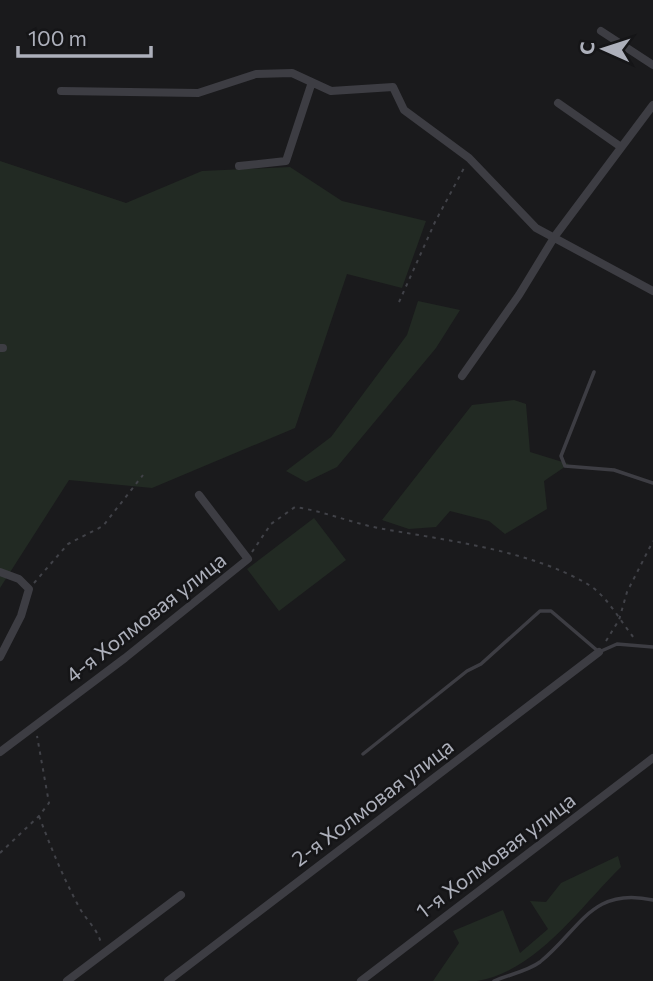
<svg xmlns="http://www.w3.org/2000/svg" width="653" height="981" viewBox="0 0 653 981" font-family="Commissioner,sans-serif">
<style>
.green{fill:#222a23}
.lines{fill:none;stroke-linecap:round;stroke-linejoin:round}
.path{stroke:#414248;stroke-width:2;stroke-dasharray:3.5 5;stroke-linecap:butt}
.lane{stroke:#3d3d43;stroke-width:3.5}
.street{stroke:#3d3d43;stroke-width:8}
.labels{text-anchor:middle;stroke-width:5;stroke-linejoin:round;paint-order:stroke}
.street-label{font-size:21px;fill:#adb0bb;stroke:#151517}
</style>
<rect width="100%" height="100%" fill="#1a1a1c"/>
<!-- green -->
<path class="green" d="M0,161L126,203L202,171L290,167L342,201L426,221L402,288L347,274L295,428L152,488L69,480L0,588Z
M418,301L460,310L436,348L337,467L306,482L286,471L331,437L407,335Z
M514,400L526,404L530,452L569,464L544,481L547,509L505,534L489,521L450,511L436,527L409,529L382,520L472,405Z
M314,518L346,560L279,611L247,569Z
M618,856L621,867C580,907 537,971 477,981C463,981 447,981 433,981L459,943L453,931L503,910L520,953L548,929L530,901L546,902L561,883Z"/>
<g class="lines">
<!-- path -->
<path class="path" d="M399,302L435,222L464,168
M252,552L271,524L295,507C323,511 349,522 378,528C444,540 531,550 589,585C607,596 621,622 634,638
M34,583L68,544L103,526L143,475
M606,641L619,620L627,592L653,541
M39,816C51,848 63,877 79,907C86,920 97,928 101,943
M0,853L39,816L49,803L37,736"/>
<!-- lane -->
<path class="lane" d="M594,372L561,456L565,466L614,470L653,483
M363,754L467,671L481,664L540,611H551L599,652L617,644L653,647
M494,981C508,975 528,971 540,962C580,930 591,886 653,900"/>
<!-- street -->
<path class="street" d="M601,31L653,65
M61,91L198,93L256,74L292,73L331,91L393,87L404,110L469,158L536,228L653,291
M558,103L621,147
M239,166L286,161L312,82
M0,348H3
M462,376L519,295L555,236L653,105
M0,572L19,579L29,589L21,616L0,657
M0,752L125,658L248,559L199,495
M67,981L181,895
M168,981L599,652
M361,981L653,758"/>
</g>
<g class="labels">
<!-- street labels -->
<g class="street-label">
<text transform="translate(146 618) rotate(-38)" y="7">4-я Холмовая улица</text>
<text transform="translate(373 803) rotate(-37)" y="7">2-я Холмовая улица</text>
<text transform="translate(496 856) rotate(-37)" y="7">1-я Холмовая улица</text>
</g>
</g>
<!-- north arrow -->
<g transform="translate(604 49) rotate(273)" stroke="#151517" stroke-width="5" paint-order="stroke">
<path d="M0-5L12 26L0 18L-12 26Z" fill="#adb0bb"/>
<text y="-10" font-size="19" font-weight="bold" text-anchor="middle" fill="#adb0bb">С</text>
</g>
<!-- scale -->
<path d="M18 46v10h133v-10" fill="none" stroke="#adb0bb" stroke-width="3.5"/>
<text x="28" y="46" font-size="21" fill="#adb0bb" stroke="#151517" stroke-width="5" paint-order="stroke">100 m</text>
</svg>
